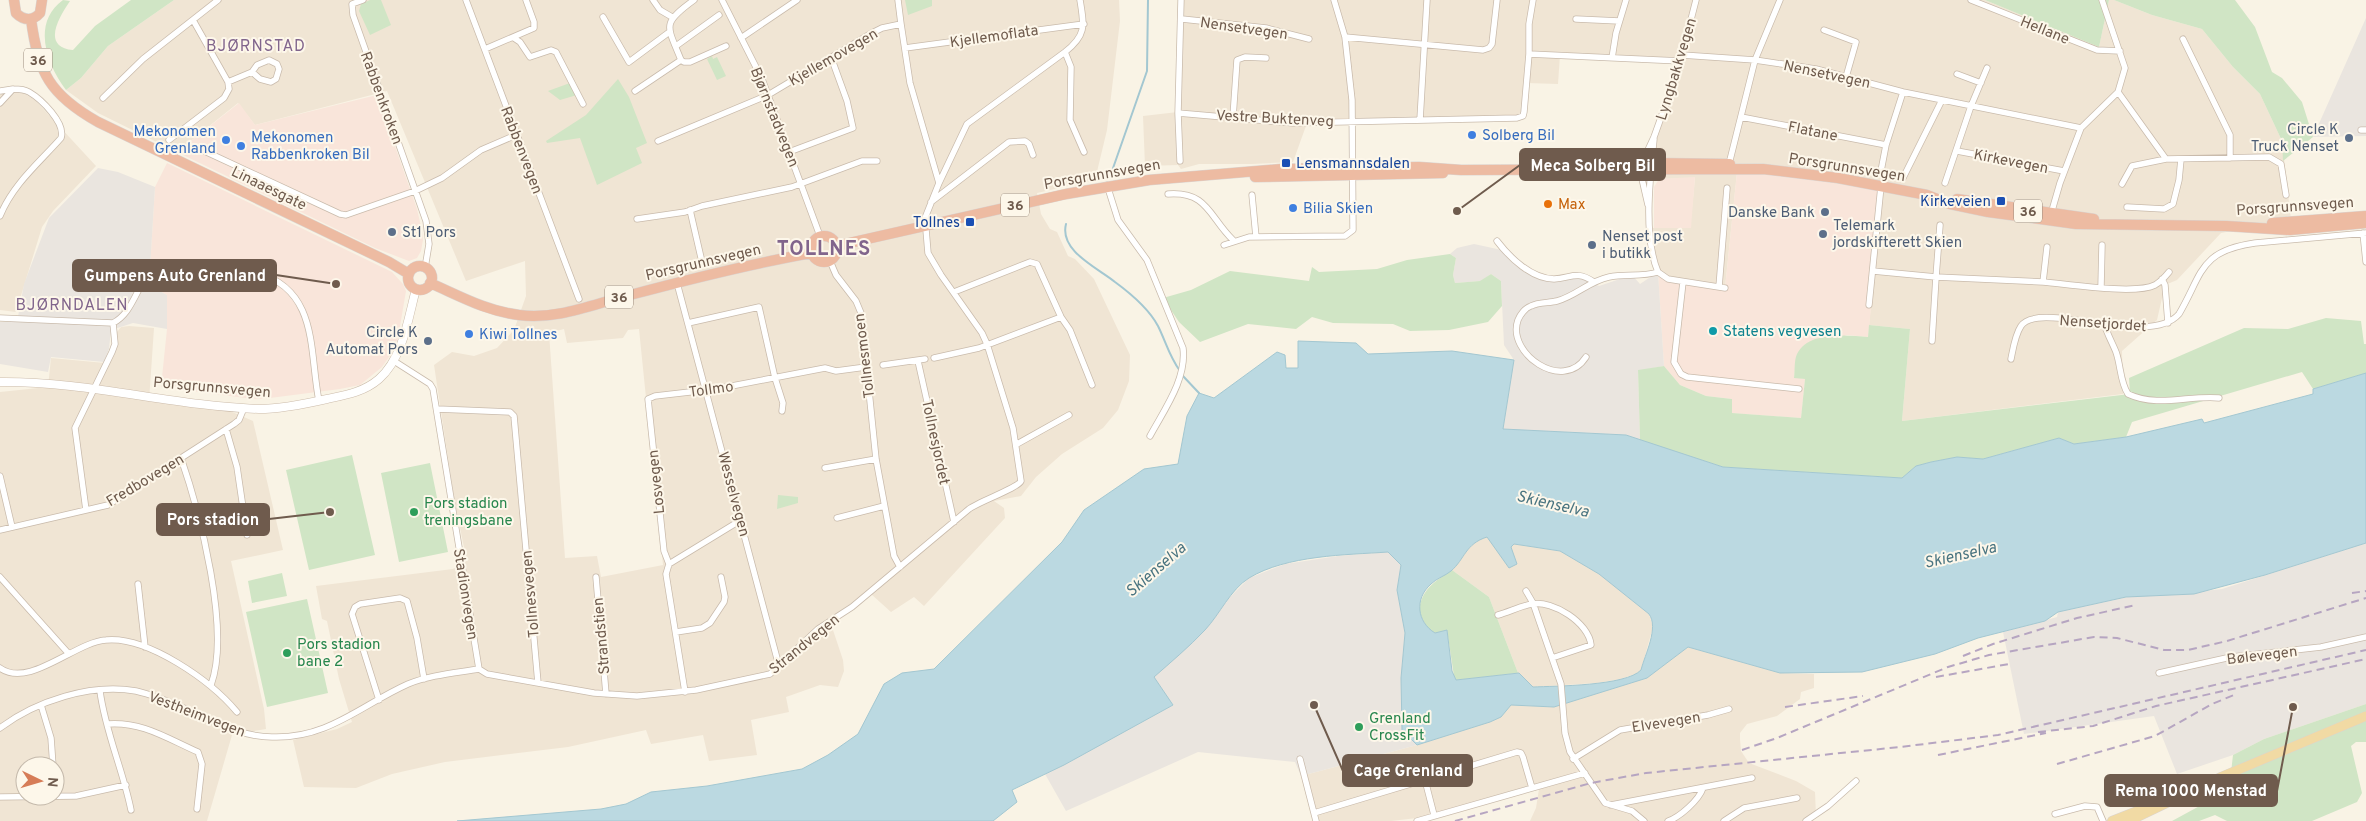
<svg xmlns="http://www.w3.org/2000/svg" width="2366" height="821" viewBox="0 0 2366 821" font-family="Overpass,sans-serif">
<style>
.residential{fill:#f0e5d4;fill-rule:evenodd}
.commercial{fill:#f9e5da}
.industrial{fill:#eae5df}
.green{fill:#d0e5c5}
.water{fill:#bbd9e1;stroke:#a3c7d1;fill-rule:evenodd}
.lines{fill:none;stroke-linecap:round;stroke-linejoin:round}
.stream{stroke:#a3c7d1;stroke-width:2}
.street-casing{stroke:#c9bbac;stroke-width:7}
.secondary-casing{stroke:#ccbcab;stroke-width:9}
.primary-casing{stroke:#dad4d1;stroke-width:10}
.highway-casing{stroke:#dad4d1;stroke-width:11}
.street{stroke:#fff;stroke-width:5.5}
.secondary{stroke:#fff;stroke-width:8}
.primary{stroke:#f1daa4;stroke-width:9}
.highway{stroke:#edbba2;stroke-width:10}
.rail{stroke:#b6a5c1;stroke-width:2;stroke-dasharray:8 5;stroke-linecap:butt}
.shop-dot{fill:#3f7fe0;stroke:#fdf7ea;stroke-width:2}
.service-dot{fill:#5c6f8a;stroke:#fdf7ea;stroke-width:2}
.transit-dot{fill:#1a4fb4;stroke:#fdf7ea;stroke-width:2}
.food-dot{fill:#e8710a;stroke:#fdf7ea;stroke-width:2}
.culture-dot{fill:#0f9aa8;stroke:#fdf7ea;stroke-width:2}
.leisure-dot{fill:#2e9e5b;stroke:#fdf7ea;stroke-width:2}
.labels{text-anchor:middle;stroke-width:4;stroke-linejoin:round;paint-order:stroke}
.shield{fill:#fdf7ea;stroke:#9a8a7c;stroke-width:1}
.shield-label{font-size:14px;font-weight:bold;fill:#6f5b4d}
.street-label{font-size:15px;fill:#6f5b4d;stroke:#fdf7ea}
.service-label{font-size:15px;fill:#4e5e75;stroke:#fdf7ea;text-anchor:end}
.shop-label{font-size:15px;fill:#366cbe;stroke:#fdf7ea;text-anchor:start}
.transit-label{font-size:15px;fill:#164399;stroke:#fdf7ea;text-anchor:end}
.food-label{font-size:15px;fill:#c56008;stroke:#fdf7ea;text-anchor:start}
.culture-label{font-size:15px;fill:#0d838f;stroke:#fdf7ea;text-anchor:start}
.leisure-label{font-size:15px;fill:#27864d;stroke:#fdf7ea;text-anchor:start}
.neighbourhood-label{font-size:16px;letter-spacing:1px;fill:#81658c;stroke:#fdf7ea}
.water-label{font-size:16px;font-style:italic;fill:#497480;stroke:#fdf7ea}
.district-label{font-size:20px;font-weight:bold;letter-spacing:1px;fill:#81658c;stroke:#fdf7ea}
.leader{fill:none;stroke:#6f5b4d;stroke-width:2}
.callout-dot{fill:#6f5b4d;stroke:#fdf7ea;stroke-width:2}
.callout{fill:#6f5b4d;stroke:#6f5b4d;stroke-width:2}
.callout-label{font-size:16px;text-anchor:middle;font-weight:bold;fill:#fff}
</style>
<rect width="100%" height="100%" fill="#f9f3e5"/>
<!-- residential -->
<path class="residential" d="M174,0H1119L1120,21L1107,130L1095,180L1037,193L1041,214L1050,229L1057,232L1068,256L1075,259L1094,279L1130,355L1129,381L1118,410L1103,428L1062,454L1036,477L1021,496L994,501L1004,508L1005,518L924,606L914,597L891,612L871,594L831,624L843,660L844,671L838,687L820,685L786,697L789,712L751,720L757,755L709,761L703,735L651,744L646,730L568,747L445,762L392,774L356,788L304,787L293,740L337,729L352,722L339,679L327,621L322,619L316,586L453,569L462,562L465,552L455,504L434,365L452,352L474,356L497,348L514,330L526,296L525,261L466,281L387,91L255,125L238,103L177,152L98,113L66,90L81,78L108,46ZM564,329L567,343L623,338L628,330L639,329L663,565L601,577L597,556L565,558L549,333Z
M1181,0H1985L2099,47L2109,0H2114L2152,15L2202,29L2233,67L2260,94L2282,141L2291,220L2221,233L2177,280L2165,285L2157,320L2122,351L2123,394L1902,421L1910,329L1869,325L1883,191L1737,172L1725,288L1668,279L1658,272L1650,228H1690L1695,178L1659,179L1654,137L1680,62L1560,55L1558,84L1526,83L1523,116L1307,123L1293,162L1252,164H1199L1181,169L1178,165L1145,166L1143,116L1178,112Z
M20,91L35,100L96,166L53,211L42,227L16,312L0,310V95Z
M129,326L154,328L149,401L230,411L253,421L283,550L231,561L264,709L266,729L232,735L207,821H0V392L48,387L51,358L105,363L117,332L121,327ZM25,766H55V796H25Z
M1487,537L1511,547L1514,544L1560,551L1599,574L1649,614L1653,627L1641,670L1638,673L1621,679L1597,683L1532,687L1518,673L1489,597L1452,570L1464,552L1479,539Z
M1688,647L1780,673L1814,674V688L1801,692L1800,699L1777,716L1747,724L1740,733V739L1741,751L1749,763L1796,781L1815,792L1816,816L1813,821H1530L1536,808L1539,789L1452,814L1391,821H1313L1301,776L1417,745L1490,722L1501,717L1511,705L1554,707L1647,678Z"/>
<!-- commercial -->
<path class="commercial" d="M377,95L417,209L422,231L423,240L421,251L417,258L409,261L375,248L177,152L239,103L255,125Z
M167,163L392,272L403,284L406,291L398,338L391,354L382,367L360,385L340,389L270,398L253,399L161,387L167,329V295L149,285L155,187Z
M1737,172L1784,175L1883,191L1868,337L1847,335L1797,354L1794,377L1805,379L1801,418L1731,413L1732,399L1706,396L1680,385L1664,366L1658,272L1663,276L1725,288Z
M1695,177L1691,228H1654V187L1659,179Z"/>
<!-- industrial -->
<path class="industrial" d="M2366,18V136L2313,137Z
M98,168L118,172L155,187L149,285L167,295V329L133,323L111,330L109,349L104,362L51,357L48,372L0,364V322H17L24,284L49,218Z
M1474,244L1511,252L1536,276L1580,277L1599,286L1632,275L1640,284L1658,272L1664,366L1638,371L1640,440L1626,435L1503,429L1514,360L1504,345L1501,281L1491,274L1481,281L1455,283L1453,275L1456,258L1450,254L1457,248Z
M2366,543V704L2264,739L2233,755L2177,774L2154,716L2024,734L2003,632L2057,617L2058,612L2184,585L2186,593L2222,589Z
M1388,552L1401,565L1397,590L1405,633L1401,678L1402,730L1417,745L1301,776L1295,762L1198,752L1066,811L1045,774L1173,705L1154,677L1205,630L1228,599L1249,578L1285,564L1338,556Z"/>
<!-- green -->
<path class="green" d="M63,0L70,1C59,17 41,47 73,50L95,26L131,0H174L108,46L81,78L66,90C47,65 31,23 63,0Z
M370,0H381L391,25L370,35L359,11L361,4Z
M905,0H932V6L908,15Z
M1985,0H2109L2099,47Z
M2114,0H2235L2255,27L2272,72L2282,78L2302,102L2313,137L2283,161L2282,141L2260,94L2233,67L2202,29L2152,15Z
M712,56L713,59L717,57L726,76L717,80L707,59Z
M618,79L629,97L647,143L636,148L642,163L597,185L580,138L547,143L546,141L586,115Z
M570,83L577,95L560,100L548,91Z
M1450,254L1456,258L1453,275L1455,283L1480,281L1491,274L1501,281L1502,306L1488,322L1449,330L1410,331L1393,324L1333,323L1312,317L1296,329L1248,324L1200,342L1179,322L1163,298L1191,290L1230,271L1309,281L1312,267L1319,272L1377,269L1407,260Z
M2326,318L2361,321L2364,344H2366V373L2313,389L2302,372L2132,422L2126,437L2074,444L2059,438L1983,459L1957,457L1931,462L1916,466L1902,478L1723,467L1640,440L1638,370L1664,366L1680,385L1706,396L1732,399V413L1801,418L1805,379L1794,378C1795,371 1794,360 1797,354C1808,331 1847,335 1868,337L1869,325L1910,329L1902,421L2130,394L2129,378L2244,328L2288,329Z
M352,455L375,555L309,570L286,470Z
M430,463L448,552L399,562L381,473Z
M778,495L798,497V503L777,509Z
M1452,570L1489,597L1518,673L1456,680L1454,676L1447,630L1435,633L1428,629L1419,613C1420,590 1435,581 1452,570Z
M282,573L287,596L252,603L248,581Z
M307,599L328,693L267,707L246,612Z
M2366,704V742H2356L2351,746L2362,793L2357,802L2312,821H2227L2215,815L2199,821H2172L2229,790L2233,755L2264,739Z"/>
<!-- water -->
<path class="water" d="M1298,341L1356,343L1368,354L1452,351L1514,360L1503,429L1626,435L1723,467L1902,478L1916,466L1931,462L1957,457L1983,459L2059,438L2074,444L2126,437L2202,419L2204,423L2313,394V389L2366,373V543L2265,575L2194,594L2126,597L2058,612L2045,621L1978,638L1935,654L1862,672L1780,673L1688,647L1647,678L1554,707L1511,705L1501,717L1490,722L1417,745L1402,730L1401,678L1405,633L1397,590L1401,565L1388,552C1346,555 1287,555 1249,578C1230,590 1220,614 1205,630C1189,647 1171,662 1154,677L1173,705L1064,765L1012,790L1017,802L993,821H457L601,809L626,804L651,792L707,786L802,769L828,755L858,734L884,684L902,673L934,669L1062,542L1084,510L1144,469L1178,464L1187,416L1199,393L1214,398L1277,352L1285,355L1286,368H1298ZM1487,537L1509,568L1517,564L1511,547L1514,544L1560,551L1599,574L1649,614C1659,628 1645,654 1641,670C1626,686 1555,686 1533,687L1519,673L1456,680L1452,671L1447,630L1435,633C1417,622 1414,599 1431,584C1437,578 1445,576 1451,571C1465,559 1465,544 1487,537Z"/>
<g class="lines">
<!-- stream -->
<path class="stream" d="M1112,171L1147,71L1148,0
M1066,224C1059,251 1098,268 1115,282C1130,293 1149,309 1158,326C1166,342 1169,356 1180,371
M1182,375L1199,393"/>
<defs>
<path id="street" d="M363,0L352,4L353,15L426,221L429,244L425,268
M466,0L579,299
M653,0L660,10L672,17
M694,0C661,24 667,25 681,60L684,62H690L726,46
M722,0L762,79L820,236
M898,0L901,24
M1971,0L2097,50L2120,51
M603,17L629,62L668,33
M1182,19L1266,28L1309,39
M1576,19L1619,21
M1824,30L1856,42L1846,77
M1345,37L1483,50L1489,48L1492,44L1497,0
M514,38L520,42L530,57L551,50L556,52L583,104
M741,38L797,0
M2183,39L2230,135V158
M676,46L719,15
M905,48L1084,24
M485,49L534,28V22L526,0
M1065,52L1071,67L1070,120L1084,152
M1529,54V24L1533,0
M1682,55L1755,60L1816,69L1903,92L2081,128
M1612,58L1616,33L1626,0
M1957,74L1981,83
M228,82L252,72L260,79L271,82L276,79L279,69L277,64L269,60L257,65L252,72
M0,91L13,89
M635,91L681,60
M2118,92L2166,159L2269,157L2281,164L2286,195
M103,98L143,59L218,0
M0,103L13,89C19,89 24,89 29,92C41,99 66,123 61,138C39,163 13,184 0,216
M1178,113L1293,123L1517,118L1523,116L1524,112L1529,54L1680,61
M1233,117L1237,60L1245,57L1266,58
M1741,117L1886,145
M1420,120L1427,0
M2361,130H2366
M1654,139C1650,177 1643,237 1658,272L1668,279L1725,288
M169,140L224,98L229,89L228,82L193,20
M200,149L340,214L346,215L415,191L442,178L481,150L516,135
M1957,151L2064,171
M789,152L853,128L847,101L831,57
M1730,160L1755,60L1780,0
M1180,161L1178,113L1181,0
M1881,171L1886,145L1903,92
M1903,178L1942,100
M939,183L967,124L1065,52C1087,35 1084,25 1080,0
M1945,183L1971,106L1987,68
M2122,184L2132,166L2166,159
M1107,185L1118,220L1147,260L1183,348C1187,379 1164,410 1150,436
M1168,194C1208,191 1209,217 1233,240
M1252,195L1256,237
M931,202L1009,142L1025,141L1029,144L1033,155
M1648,205L1642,179V163L1654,137L1678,70L1696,0
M2127,207L2164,209L2173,204L2179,180L2181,159
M690,210L702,262
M2051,214L2060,183L2081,128L2118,92L2125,68L2102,0
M637,219L685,212L702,206L792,187L862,161H877
M1940,225L1936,277L2043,282L2047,247
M2363,233L2366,262
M1497,241C1510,258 1532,279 1554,279C1572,278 1576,270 1594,282
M1224,245L1249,237L1345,236L1353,230L1352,100L1345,37L1334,0
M830,261L836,275L856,301L861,313L876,459L894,556L900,567
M1873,271L1936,277L1932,341
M2162,279L2165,285L2168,323
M1683,282L1674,362L1681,374L1687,377L1799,389
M2043,282C2067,284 2135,295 2155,285C2160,282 2165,277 2169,272
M677,283L779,666
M1719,287L1727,188
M2101,287L2102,245
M954,292L1030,262L1037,264L1061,317L1070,330L1092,385
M1869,305L1881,186
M0,318L113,323C136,311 136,280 157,268C175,258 198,265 217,267C231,269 245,269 258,273C319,291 309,352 319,401
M688,323L759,307L775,378L783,403L782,411
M2104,323C2107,334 2112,342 2116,352C2121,366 2120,382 2128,394C2158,408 2189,395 2219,398
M1586,357C1563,393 1506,353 1518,320C1520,315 1525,308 1531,306C1538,302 1549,303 1557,301C1576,296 1589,281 1609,277C1626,274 1642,277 1658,272
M934,358L979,348L1061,317
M2011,359C2013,349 2015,335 2021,326C2039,299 2149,349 2179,314C2203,273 2199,251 2255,243L2366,233
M394,361L430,384L433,389L479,669
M918,361L954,522
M883,365L925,359
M437,409L510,412L514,416L538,683
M226,429L237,467L247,535
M1017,444L1069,415
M181,458C200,513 231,631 211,685
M825,468L876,459
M0,476L12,527
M86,510L75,428L112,352L115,344L113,323
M837,518L884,506
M0,530L108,505L234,424L239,420L244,408
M669,564L741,520
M0,577L69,654
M596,577L606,694
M138,584L145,647
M1526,591L1533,603L1561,684L1565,733L1570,752L1605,803L1632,811L1644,821
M1498,615C1509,612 1521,606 1532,604C1553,600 1589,623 1591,645L1552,658
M676,632L702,628L710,623L724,602L725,597L721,577
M0,668C29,689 75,642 106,640C148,636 211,681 237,712
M479,669L487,674L594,693L637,696L696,690L770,674L818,629L852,607L969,509C980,501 1018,488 1021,481L1013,428L987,344L982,333L941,275L928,253L925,218L939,183L910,83L901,24L882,28L870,34L768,95L658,141
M2159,673L2231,657L2321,647L2366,637
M100,691C105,731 123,770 131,810
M685,692L666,574L669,564L664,551L648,399L655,396L716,389L825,368L836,371L866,367
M379,700L352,614L355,607L360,604L400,598L407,601L417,638L424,679
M41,705L51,738L53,766
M107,724C142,721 168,739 198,752L202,764L197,809
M0,728C36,701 91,683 136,691C154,695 170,702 186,709C214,721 241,737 272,737C328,739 361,705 408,684C430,675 455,673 479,669
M1300,759L1316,821
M1573,759L1620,730L1708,715L1729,709
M1425,780L1434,815
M0,797L76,796L126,785
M1611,805L1752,778
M1314,813L1517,752L1521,753L1523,757L1532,788
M2055,814L2085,806L2097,807L2103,821
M1417,821L1585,773
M1668,821C1680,817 1699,800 1703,788
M1724,821L1744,808L1797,798
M1806,821L1828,806L1856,781"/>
<path id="secondary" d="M0,382C87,381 173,406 259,409C282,409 305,404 327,399C346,395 364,392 379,379C403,358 408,319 416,289"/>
<path id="primary" d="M2112,821L2145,808
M2129,821L2221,777L2366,716"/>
<path id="highway" d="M14,0L16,13C24,21 33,21 40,13L42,0
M31,19C38,73 50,95 98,122L389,262L409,274
M1559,164L1652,163L1730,164
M1255,177L1443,173
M1957,199L2094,219
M2272,223L2366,216
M811 249a13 13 0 1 1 26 0a13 13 0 1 1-26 0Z
M836,246L1066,194L1149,180L1281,169L1419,167L1461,170L1763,169L1838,178L1927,195L1950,204L1988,212L2076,224L2226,226L2290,230L2366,223
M408 278a12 12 0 1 1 24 0a12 12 0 1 1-24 0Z
M430,283C460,296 486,311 519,315C558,320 593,304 630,295C690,279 750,264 811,253"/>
</defs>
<!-- street casing -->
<use href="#street" class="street-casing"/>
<!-- secondary casing -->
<use href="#secondary" class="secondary-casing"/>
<!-- primary casing -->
<use href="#primary" class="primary-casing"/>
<!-- highway casing -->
<use href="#highway" class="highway-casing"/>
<!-- street -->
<use href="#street" class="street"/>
<!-- secondary -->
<use href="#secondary" class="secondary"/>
<!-- primary -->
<use href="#primary" class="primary"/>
<!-- highway -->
<use href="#highway" class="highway"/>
<!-- rail -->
<path class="rail" d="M2352,593L2366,591
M1963,656L1993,644L2077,618L2136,605
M1936,677L2009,664
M1785,707L1863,696
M2038,732L2093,726L2156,706L2366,659
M1742,750L1777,738L1948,667L1989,655L2094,637L2117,638L2164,650H2188L2227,641L2366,598
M1938,755L2046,733
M2057,764L2155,736L2212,704L2234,695
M1455,821L1591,783L1646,773L1900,747L1998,735L2366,650"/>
</g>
<!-- markers -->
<g class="shop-dot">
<circle cx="1472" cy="135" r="5"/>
<circle cx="226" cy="140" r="5"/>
<circle cx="241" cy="146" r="5"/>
<circle cx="1293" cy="208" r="5"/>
<circle cx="469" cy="334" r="5"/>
</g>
<g class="service-dot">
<circle cx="2349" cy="138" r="5"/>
<circle cx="1825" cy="212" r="5"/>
<circle cx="392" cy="232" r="5"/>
<circle cx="1823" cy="234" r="5"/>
<circle cx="1592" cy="245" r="5"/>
<circle cx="428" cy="341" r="5"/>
</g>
<g class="transit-dot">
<rect x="1281" y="158" width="10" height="10" rx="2.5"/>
<rect x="1996" y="196" width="10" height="10" rx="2.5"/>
<rect x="965" y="217" width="10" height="10" rx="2.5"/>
</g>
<circle class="food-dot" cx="1548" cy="204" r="5"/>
<circle class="culture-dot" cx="1713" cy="331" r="5"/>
<g class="leisure-dot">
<circle cx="414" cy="512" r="5"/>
<circle cx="287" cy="653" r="5"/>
<circle cx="1359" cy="727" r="5"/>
</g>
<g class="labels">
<!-- shield labels -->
<g class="shield">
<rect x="24" y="48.5" width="28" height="23" rx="4"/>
<rect x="1001" y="193.5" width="28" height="23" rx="4"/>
<rect x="2014" y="199.5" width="28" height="23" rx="4"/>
<rect x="605" y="285.5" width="28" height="23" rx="4"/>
</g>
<g class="shield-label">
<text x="38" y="65">36</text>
<text x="1015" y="210">36</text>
<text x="2028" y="216">36</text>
<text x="619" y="302">36</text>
</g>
<!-- street labels -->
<g class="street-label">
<text transform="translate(1244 28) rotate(8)" y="5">Nensetvegen</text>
<text transform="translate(2045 30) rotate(22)" y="5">Hellane</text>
<text transform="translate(994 36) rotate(-8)" y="5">Kjellemoflata</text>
<text transform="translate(833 57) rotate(-30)" y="5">Kjellemovegen</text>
<text transform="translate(1676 69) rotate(-73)" y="5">Lyngbakkvegen</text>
<text transform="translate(1827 74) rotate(12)" y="5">Nensetvegen</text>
<text transform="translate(382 98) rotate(70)" y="5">Rabbenkroken</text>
<text transform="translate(775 117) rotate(68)" y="5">Bjørnstadvegen</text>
<text transform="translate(1275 118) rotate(3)" y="5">Vestre Buktenveg</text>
<text transform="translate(1813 131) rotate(11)" y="5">Flatane</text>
<text transform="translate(522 150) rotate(69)" y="5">Rabbenvegen</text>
<text transform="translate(2011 161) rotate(11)" y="5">Kirkevegen</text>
<text transform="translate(1847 167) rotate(9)" y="5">Porsgrunnsvegen</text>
<text transform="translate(1102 174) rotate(-10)" y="5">Porsgrunnsvegen</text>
<text transform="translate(269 188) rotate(26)" y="5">Linaaesgate</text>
<text transform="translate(2295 206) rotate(-4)" y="5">Porsgrunnsvegen</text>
<text transform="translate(703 262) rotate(-13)" y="5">Porsgrunnsvegen</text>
<text transform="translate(2103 323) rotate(4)" y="5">Nensetjordet</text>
<text transform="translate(864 356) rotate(-97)" y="5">Tollnesmoen</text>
<text transform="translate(212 387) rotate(5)" y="5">Porsgrunnsvegen</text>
<text transform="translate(711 389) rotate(-8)" y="5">Tollmo</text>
<text transform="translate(936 442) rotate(78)" y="5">Tollnesjordet</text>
<text transform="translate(145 480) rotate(-31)" y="5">Fredbovegen</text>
<text transform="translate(656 482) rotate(-96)" y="5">Losvegen</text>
<text transform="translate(734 494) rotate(75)" y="5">Wesselvegen</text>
<text transform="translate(466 594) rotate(81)" y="5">Stadionvegen</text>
<text transform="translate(530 594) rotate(-95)" y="5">Tollnesvegen</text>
<text transform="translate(601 636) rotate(-95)" y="5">Strandstien</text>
<text transform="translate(804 644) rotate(-39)" y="5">Strandvegen</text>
<text transform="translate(2262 655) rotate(-7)" y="5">Bølevegen</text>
<text transform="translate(197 714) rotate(21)" y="5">Vestheimvegen</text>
<text transform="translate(1666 722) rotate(-9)" y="5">Elvevegen</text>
</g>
<!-- service labels -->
<g class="service-label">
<text x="2339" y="134">Circle K<tspan x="2339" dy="17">Truck Nenset</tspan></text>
<text x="1815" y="217">Danske Bank</text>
<text x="1833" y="230" text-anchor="start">Telemark<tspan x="1833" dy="17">jordskifterett Skien</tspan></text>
<text x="402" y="237" text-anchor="start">St1 Pors</text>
<text x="1602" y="241" text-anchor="start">Nenset post<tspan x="1602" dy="17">i butikk</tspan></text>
<text x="418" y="337">Circle K<tspan x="418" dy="17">Automat Pors</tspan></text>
</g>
<!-- shop labels -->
<g class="shop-label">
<text x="216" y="136" text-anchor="end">Mekonomen<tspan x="216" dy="17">Grenland</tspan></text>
<text x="1482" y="140">Solberg Bil</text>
<text x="251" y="142">Mekonomen<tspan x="251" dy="17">Rabbenkroken Bil</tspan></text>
<text x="1303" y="213">Bilia Skien</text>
<text x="479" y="339">Kiwi Tollnes</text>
</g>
<!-- transit labels -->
<g class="transit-label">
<text x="1296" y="168" text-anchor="start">Lensmannsdalen</text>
<text x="1991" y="206">Kirkeveien</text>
<text x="960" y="227">Tollnes</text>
</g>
<!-- food labels -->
<g class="food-label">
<text x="1558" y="209">Max</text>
</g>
<!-- culture labels -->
<g class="culture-label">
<text x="1723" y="336">Statens vegvesen</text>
</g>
<!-- leisure labels -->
<g class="leisure-label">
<text x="424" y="508">Pors stadion<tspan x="424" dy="17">treningsbane</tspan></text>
<text x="297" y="649">Pors stadion<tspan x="297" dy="17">bane 2</tspan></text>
<text x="1369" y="723">Grenland<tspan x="1369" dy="17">CrossFit</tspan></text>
</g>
<!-- neighbourhood labels -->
<g class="neighbourhood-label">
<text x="256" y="51">BJØRNSTAD</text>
<text x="72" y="310">BJØRNDALEN</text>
</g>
<!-- water labels -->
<g class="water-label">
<text transform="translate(1553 503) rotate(13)" y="6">Skienselva</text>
<text transform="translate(1960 554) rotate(-13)" y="6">Skienselva</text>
<text transform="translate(1155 569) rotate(-41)" y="6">Skienselva</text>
</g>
<!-- district labels -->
<g class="district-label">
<text x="824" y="255">TOLLNES</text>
</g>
</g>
<!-- callouts -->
<path class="leader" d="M1457 211L1520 165M336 284L276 275M330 512L269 519M1314 705L1343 771M2293 707L2277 791"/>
<g class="callout-dot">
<circle cx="1457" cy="211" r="5"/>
<circle cx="336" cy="284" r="5"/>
<circle cx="330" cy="512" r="5"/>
<circle cx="1314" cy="705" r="5"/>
<circle cx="2293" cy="707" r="5"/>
</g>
<g class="callout">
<rect x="1520" y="149" width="145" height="31" rx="5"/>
<rect x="73" y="260" width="203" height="31" rx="5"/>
<rect x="157" y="504" width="112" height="31" rx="5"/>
<rect x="1343" y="755" width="129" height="31" rx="5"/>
<rect x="2105" y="775" width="172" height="31" rx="5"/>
</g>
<g class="callout-label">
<text x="1593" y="171">Meca Solberg Bil</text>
<text x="175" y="281">Gumpens Auto Grenland</text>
<text x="213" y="525">Pors stadion</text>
<text x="1408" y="776">Cage Grenland</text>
<text x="2191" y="796">Rema 1000 Menstad</text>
</g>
<!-- north arrow -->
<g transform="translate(40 781) rotate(95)"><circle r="24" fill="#fdf7ea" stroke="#c4b9ab"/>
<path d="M0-4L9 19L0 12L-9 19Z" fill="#d67c57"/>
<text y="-8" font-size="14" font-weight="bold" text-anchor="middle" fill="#6f5b4d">N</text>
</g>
</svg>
